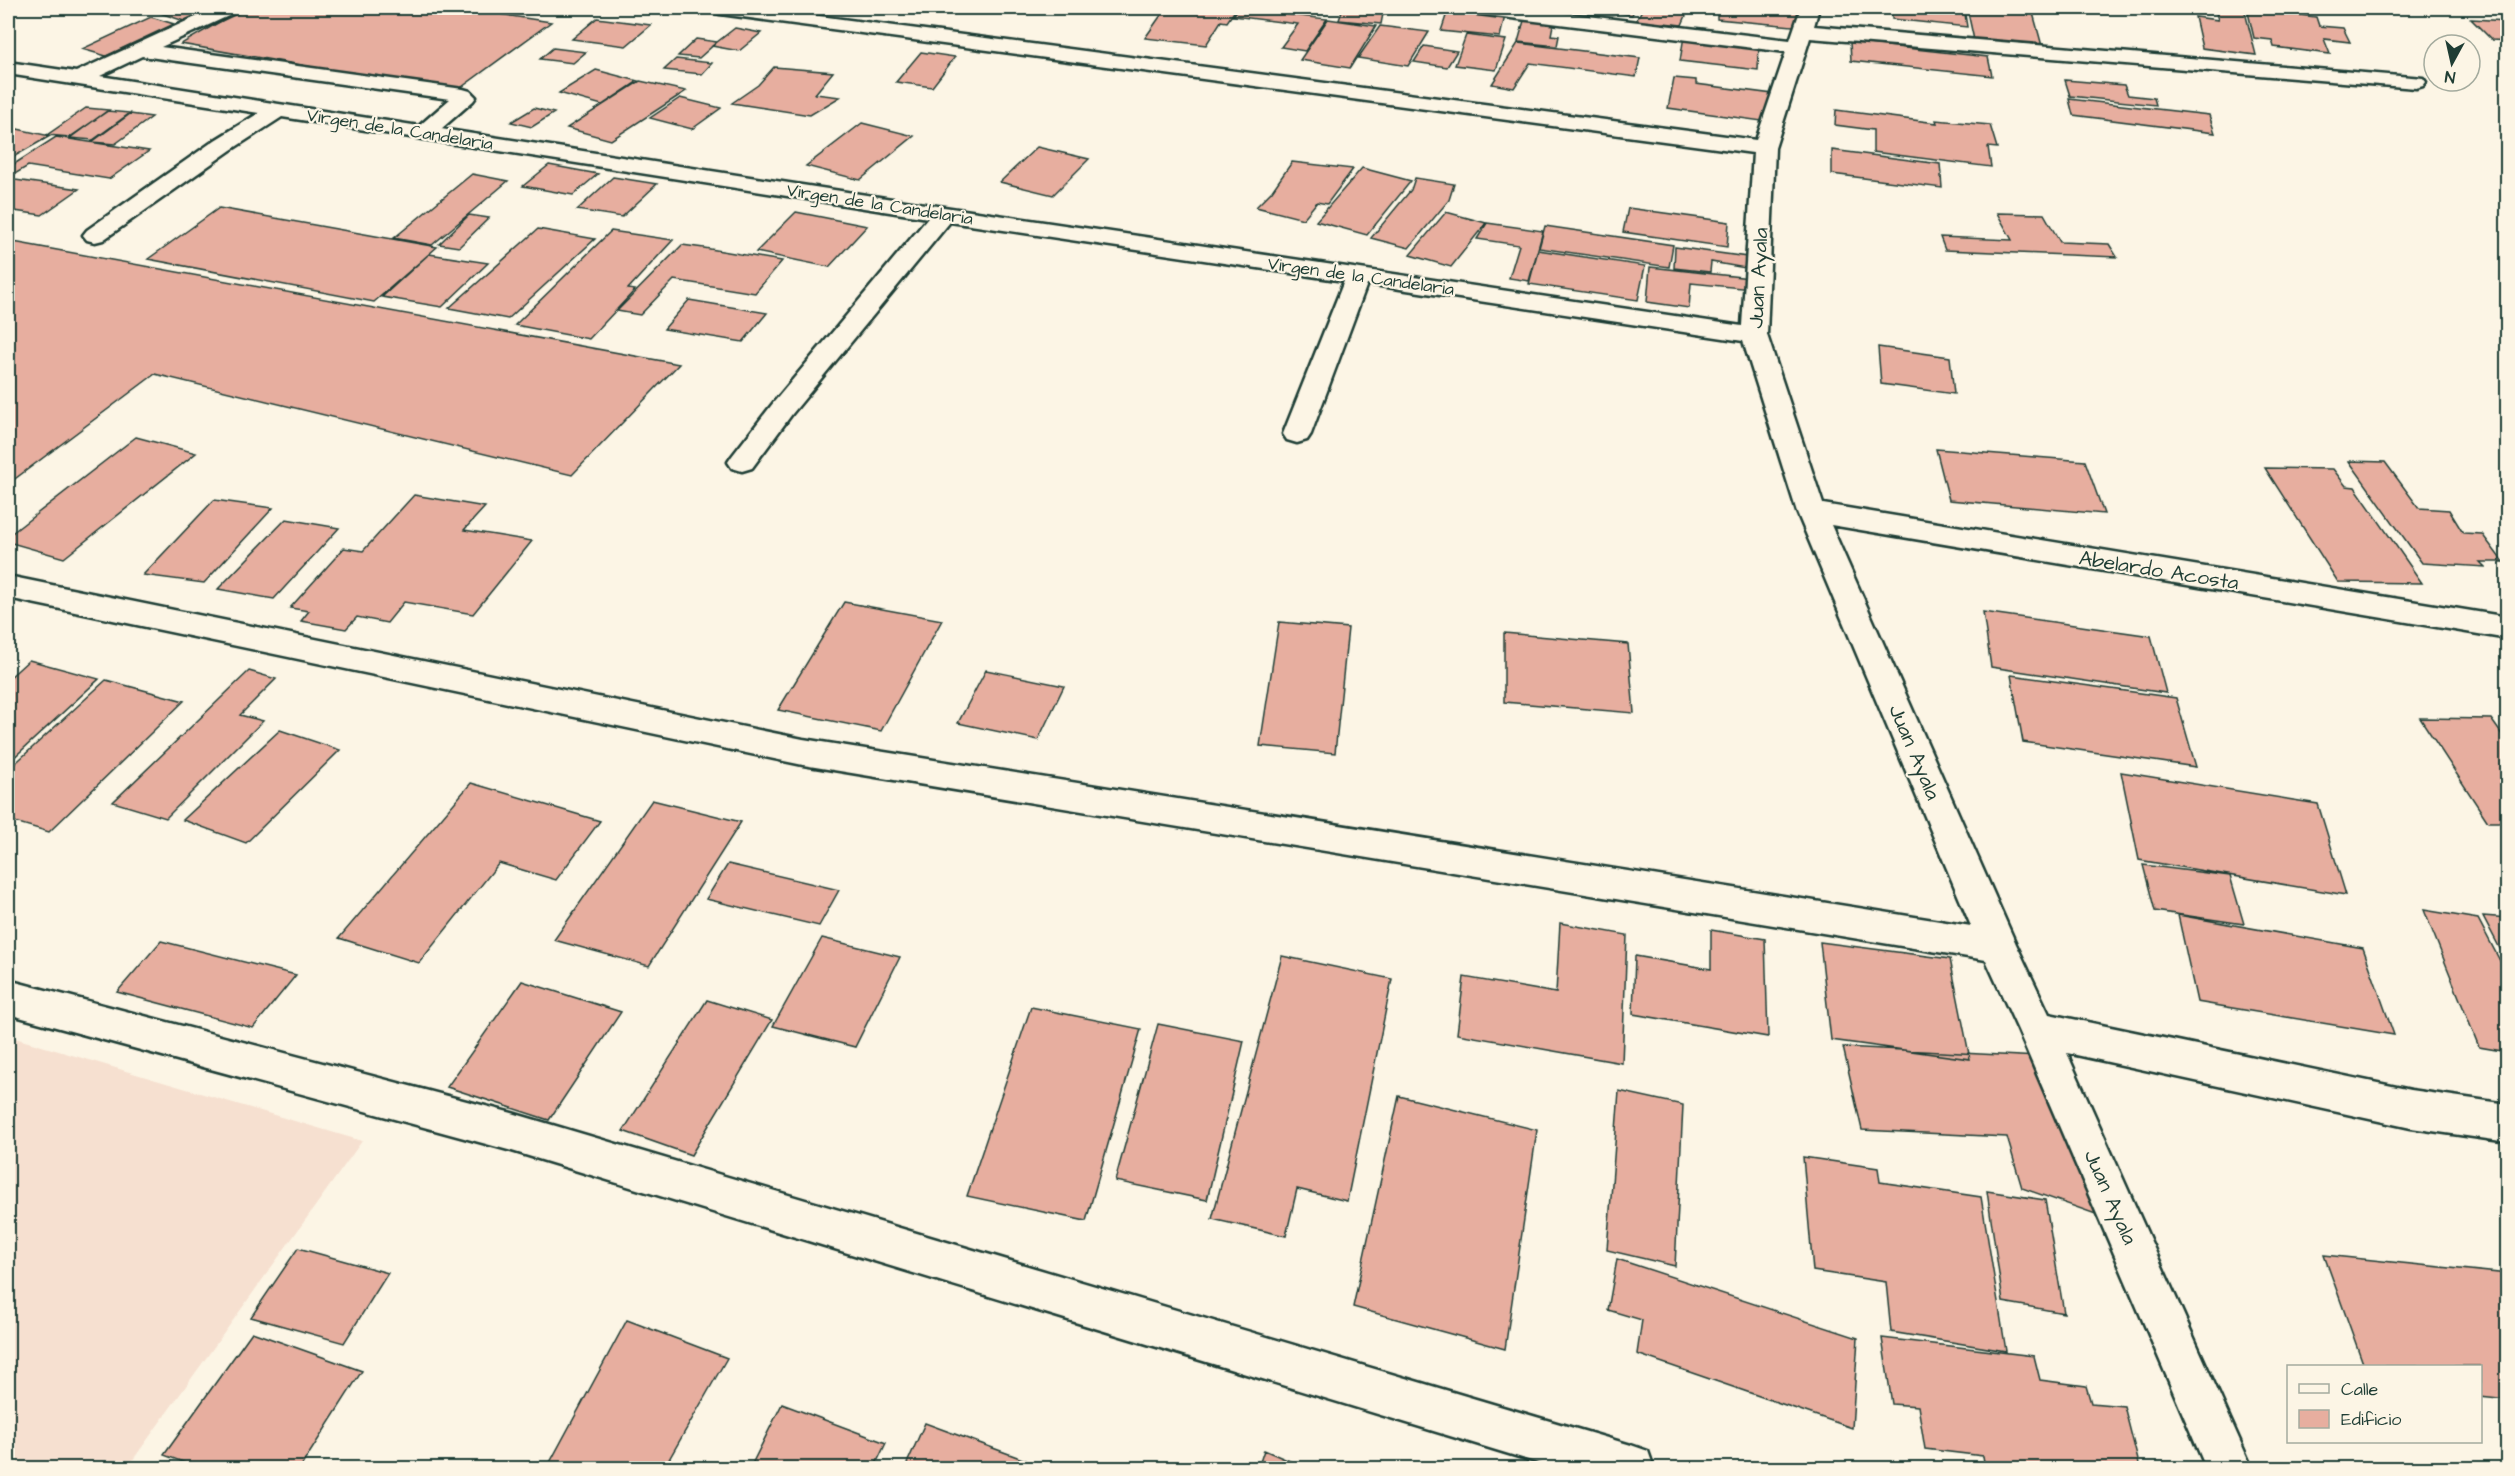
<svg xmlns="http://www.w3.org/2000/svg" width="2515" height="1476" viewBox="0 0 2515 1476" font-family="'Architects Daughter',sans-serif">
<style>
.built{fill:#f6e0d0}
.building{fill:#e7ae9f;stroke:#1f3d34;stroke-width:1.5}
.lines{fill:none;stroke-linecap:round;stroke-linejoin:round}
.minor-casing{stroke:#1f3d34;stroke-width:5}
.path{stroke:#1f3d34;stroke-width:2;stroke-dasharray:4 3;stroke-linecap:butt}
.minor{fill:#fcf5e5;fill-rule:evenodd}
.labels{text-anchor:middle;stroke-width:4.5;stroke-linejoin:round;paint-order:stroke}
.far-street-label{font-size:18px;fill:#1f3d34;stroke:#fcf5e5}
.street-label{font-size:21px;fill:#1f3d34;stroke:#fcf5e5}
</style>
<rect width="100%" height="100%" fill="#fcf5e5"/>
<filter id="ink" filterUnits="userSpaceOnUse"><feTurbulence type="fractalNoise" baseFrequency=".0167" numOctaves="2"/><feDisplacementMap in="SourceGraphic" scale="12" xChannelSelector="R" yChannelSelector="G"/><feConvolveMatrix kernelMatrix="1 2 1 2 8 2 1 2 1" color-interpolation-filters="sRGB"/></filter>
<g filter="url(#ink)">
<!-- built -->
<path class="built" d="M8,1036L362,1141L127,1468H8Z"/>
<!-- building -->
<path class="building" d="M145,8H214L184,21Z
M244,8H459L551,22L455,92L181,44Z
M1166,8H1219L1236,9L1227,22L1221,21L1206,45L1145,38Z
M1343,8H1366L1365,12L1383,14L1381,24L1339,20Z
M1589,8H1635L1632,15Z
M1643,8H1672L1688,11L1682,25L1664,23L1663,26L1636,21Z
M1717,8H1761L1802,11L1803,27L1717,19Z
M1892,8H1964L1967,27L1892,19Z
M1967,8L2033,13L2042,46L1974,40Z
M2200,8H2244L2256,55L2202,48L2195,17L2218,20L2215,9Z
M2247,8H2272L2274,12L2316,17L2319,26L2343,28L2350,42L2324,39L2330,54L2274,47L2272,40L2254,38Z
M1238,9L1327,19L1305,51L1281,47L1298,24L1233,16Z
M1448,10L1505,16L1500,37L1441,31Z
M151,17L174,24L106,56L82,49Z
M1525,17L1554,20L1551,35L1559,36L1557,46L1518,42Z
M597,18L651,25L626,46L572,39Z
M1328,19L1376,26L1350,68L1300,60Z
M2471,19L2508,21V41L2492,40Z
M1380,26L1429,32L1408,66L1358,58Z
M735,28L761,33L739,51L712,46Z
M1466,35L1506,40L1496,70L1455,65Z
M1684,36L1759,44L1758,70L1680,61Z
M696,39L717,42L699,58L678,56Z
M1850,42L1988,57L1992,76L1851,61Z
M1518,43L1640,58L1636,77L1530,63L1514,88L1492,84Z
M1424,46L1457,51L1447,67L1414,62Z
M553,48L586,52L573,63L540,59Z
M921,52L955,57L932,87L896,82Z
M676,59L712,63L702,74L664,70Z
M774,67L833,72L815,94L840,97L810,115L732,103L758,85Z
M596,70L638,81L602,105L559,93Z
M1674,78L1696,80V84L1773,94L1769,122L1668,108Z
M2065,80L2124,85L2128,95L2154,98L2156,105L2070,96Z
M640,81L686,91L611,140L567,128Z
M680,98L721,108L692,129L650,118Z
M2069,99L2209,115L2215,133L2073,115Z
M86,108L109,110L70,137L47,135Z
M534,108L554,113L532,127L511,122Z
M1836,110L1937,123L1936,120L1990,125L1997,148L1988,147L1991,167L1873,152V130L1835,125Z
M107,111L130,113L93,140L70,138Z
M130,114L152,117L115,144L92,142Z
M862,123L914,136L860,180L806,166Z
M8,127L50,136L8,160Z
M56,137L149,151L109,179L28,166L8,178V168Z
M1037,147L1089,159L1053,195L1000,182Z
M1832,150L1940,164L1942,188L1832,174Z
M1292,162L1353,169L1327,204L1317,202L1303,219L1256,207L1272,191Z
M549,165L598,174L573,195L523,186Z
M1362,168L1411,181L1367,235L1316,221Z
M472,174L508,181L432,245L394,238Z
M613,177L657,184L622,217L577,210Z
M1415,178L1454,184L1449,200L1409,248L1371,238L1411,190Z
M8,179L79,189L42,215L8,210Z
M219,208L437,247L374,302L148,259Z
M1628,208L1729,222L1727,247L1623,232Z
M796,212L867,226L829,267L756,252Z
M1446,212L1486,223L1451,267L1410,255Z
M1997,213L2044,214L2060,242L2109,244L2117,257L1945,250L1940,237L2012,240Z
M469,215L489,218L459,247L439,244Z
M1487,223L1543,231L1529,281L1509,278L1519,245L1477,239Z
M1545,226L1673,245L1669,267L1539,248Z
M538,229L595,239L508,319L449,308Z
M611,231L673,240L628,289L635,290L589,339L515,325Z
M8,241L679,364L572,475L155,374L8,484Z
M682,245L704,248L782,261L755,293L674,280L640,315L617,311Z
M1675,247L1747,257L1745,268L1711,262L1710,272L1674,268Z
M1538,250L1645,266L1638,300L1529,284Z
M429,254L488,263L442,307L382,297Z
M1650,267L1750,278L1751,289L1691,283L1689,308L1647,302Z
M689,300L767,313L743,342L664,329Z
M1878,347L1950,357L1954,394L1881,384Z
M136,437L196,453L64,558L8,542V536Z
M1936,449L2085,461L2104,514L1949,500Z
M2349,461L2385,462L2419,508L2449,510L2463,533L2482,534L2503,562H2480L2485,567L2422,563Z
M2265,468L2333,469L2346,486L2355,487L2422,583L2338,582Z
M414,495L485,507L464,530L532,541L473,614L404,602L387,623L357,617L346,629L301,621L309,611L290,608L344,548L363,551Z
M214,500L273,508L204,583L143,575Z
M286,519L339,528L274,599L218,589Z
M844,602L942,620L881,731L778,710Z
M1983,612L2151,636L2166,693L1991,667Z
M1279,622L1348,628L1335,753L1260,746Z
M1504,633L1628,644L1634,713L1504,702Z
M29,660L99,679L8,763V679Z
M986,670L1064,686L1038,740L958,723Z
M249,671L276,679L240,715L263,721L166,818L113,802Z
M2011,675L2176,698L2196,767L2023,742Z
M106,680L184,701L49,832L8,820V770Z
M2420,718L2491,719L2508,743V822H2488Z
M280,730L340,750L246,843L183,820Z
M2121,772L2318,804L2346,895L2139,860Z
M471,783L600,821L556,880L499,863L419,963L339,938Z
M652,800L741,822L649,966L554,940Z
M728,864L839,890L819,926L706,899Z
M2143,865L2230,876L2244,924L2155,911Z
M2424,910L2478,919L2508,976V1052L2479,1047Z
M2178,915L2363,948L2394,1035L2197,1002Z
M2483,916L2508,918V964Z
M1560,923L1627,935L1622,1063L1457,1034L1464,977L1556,993Z
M1711,930L1765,939L1768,1037L1633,1014L1635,956L1711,969Z
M822,938L900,957L855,1047L773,1026Z
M161,941L296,975L253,1028L117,992Z
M1820,942L1950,959L1970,1059L1831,1040Z
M1282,956L1392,979L1347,1201L1297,1189L1286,1236L1212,1219Z
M522,981L621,1012L549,1120L447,1087Z
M707,1000L772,1020L691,1155L623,1131Z
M1031,1007L1141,1029L1086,1221L967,1196Z
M1158,1024L1244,1041L1207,1200L1115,1181Z
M1843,1047L2039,1057L2107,1218L2022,1188L2007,1137L1862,1130Z
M1619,1091L1683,1105L1675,1266L1607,1250Z
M1399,1096L1537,1130L1505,1349L1353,1307Z
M1803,1157L1878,1168L1880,1182L1981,1197L2006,1351L1891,1332L1886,1282L1813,1271Z
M1987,1191L2045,1200L2064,1313L2003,1302Z
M298,1248L388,1273L344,1343L251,1317Z
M2324,1255L2508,1274V1400L2480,1397V1366H2364Z
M1617,1259L1858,1338L1852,1428L1637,1354L1642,1320L1608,1310Z
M627,1320L727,1358L664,1468H547Z
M252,1332L362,1371L300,1468H199L164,1455Z
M1882,1338L2034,1356L2040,1380L2086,1386L2091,1403L2124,1406L2140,1468H1985L1983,1456L1925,1449L1918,1406L1892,1404Z
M782,1404L886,1443L874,1468H750Z
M925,1423L1047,1468H905Z
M1264,1450L1306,1468H1258Z"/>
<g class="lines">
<defs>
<path id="minor" d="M215,8H240L237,12L161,47L463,89L470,91L476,97L473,101L441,129L944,207L1742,326L1753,153L720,14L713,12L710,8H759L1756,140L1786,52L1478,14L1471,12L1468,8H1521L1790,40L1801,8H1819L1814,26L2423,78L2426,82L2423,86L2416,88L1810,38L1775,148L1767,335L1823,504L2508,617V639L1831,525L2016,944L2049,1014L2411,1090L2508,1104V1142L2411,1128L2067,1053L2252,1468H2206L2018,1030L1986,960L803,765L8,598V576L803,739L1971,926L1797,512L1743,341L1367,284L1311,434L1307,440L1297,443L1287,440L1283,434L1344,281L950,222L792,414L752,468L742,471L732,468L728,462L732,456L774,402L928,218L282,117L231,150L103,240L95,242L87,240L83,235L87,230L215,140L259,113L8,74V62L76,72ZM142,56L450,99L419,126L100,76Z
M8,980L512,1113L1631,1445L1648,1451L1654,1468H1555L512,1151L8,1014Z"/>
</defs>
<!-- minor casing -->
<use href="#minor" class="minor-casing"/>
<!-- path -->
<path class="path" d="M8,10L12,8"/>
<!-- minor -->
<use href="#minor" class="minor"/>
</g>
</g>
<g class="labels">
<!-- far-street labels -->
<g class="far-street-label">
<text transform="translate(400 129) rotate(9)" y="6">Virgen de la Candelaria</text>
<text transform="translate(880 204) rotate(9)" y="6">Virgen de la Candelaria</text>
<text transform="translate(1361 276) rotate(8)" y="6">Virgen de la Candelaria</text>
</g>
<!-- street labels -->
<g class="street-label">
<text transform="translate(1758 278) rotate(-87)" y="7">Juan Ayala</text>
<text transform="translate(2159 570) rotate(9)" y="7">Abelardo Acosta</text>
<text transform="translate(1915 752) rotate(67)" y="7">Juan Ayala</text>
<text transform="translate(2111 1197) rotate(66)" y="7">Juan Ayala</text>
</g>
</g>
<!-- margin -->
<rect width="2515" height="1476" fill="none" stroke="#fcf5e5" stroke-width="30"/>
<rect x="15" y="15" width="2485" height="1446" fill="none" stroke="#1f3d34" stroke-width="2" filter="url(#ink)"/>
<!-- legend -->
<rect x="2287" y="1365" width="195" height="78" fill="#fcf5e5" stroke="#a4ab9e" stroke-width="1.5"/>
<rect x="2299" y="1384" width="30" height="9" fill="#fcf5e5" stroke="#a4ab9e" stroke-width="1.5"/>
<text x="2341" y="1395" font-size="18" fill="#1f3d34">Calle</text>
<rect x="2299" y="1410" width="30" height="18" fill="#e7ae9f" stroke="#a4ab9e" stroke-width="1.5"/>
<text x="2341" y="1425" font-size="18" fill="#1f3d34">Edificio</text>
<!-- north arrow -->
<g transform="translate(2452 63) rotate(188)"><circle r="28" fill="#fcf5e5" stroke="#a4ab9e" stroke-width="1.5"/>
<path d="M0-4.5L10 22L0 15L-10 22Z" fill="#1f3d34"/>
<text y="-9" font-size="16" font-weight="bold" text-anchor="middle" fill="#1f3d34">N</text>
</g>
</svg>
